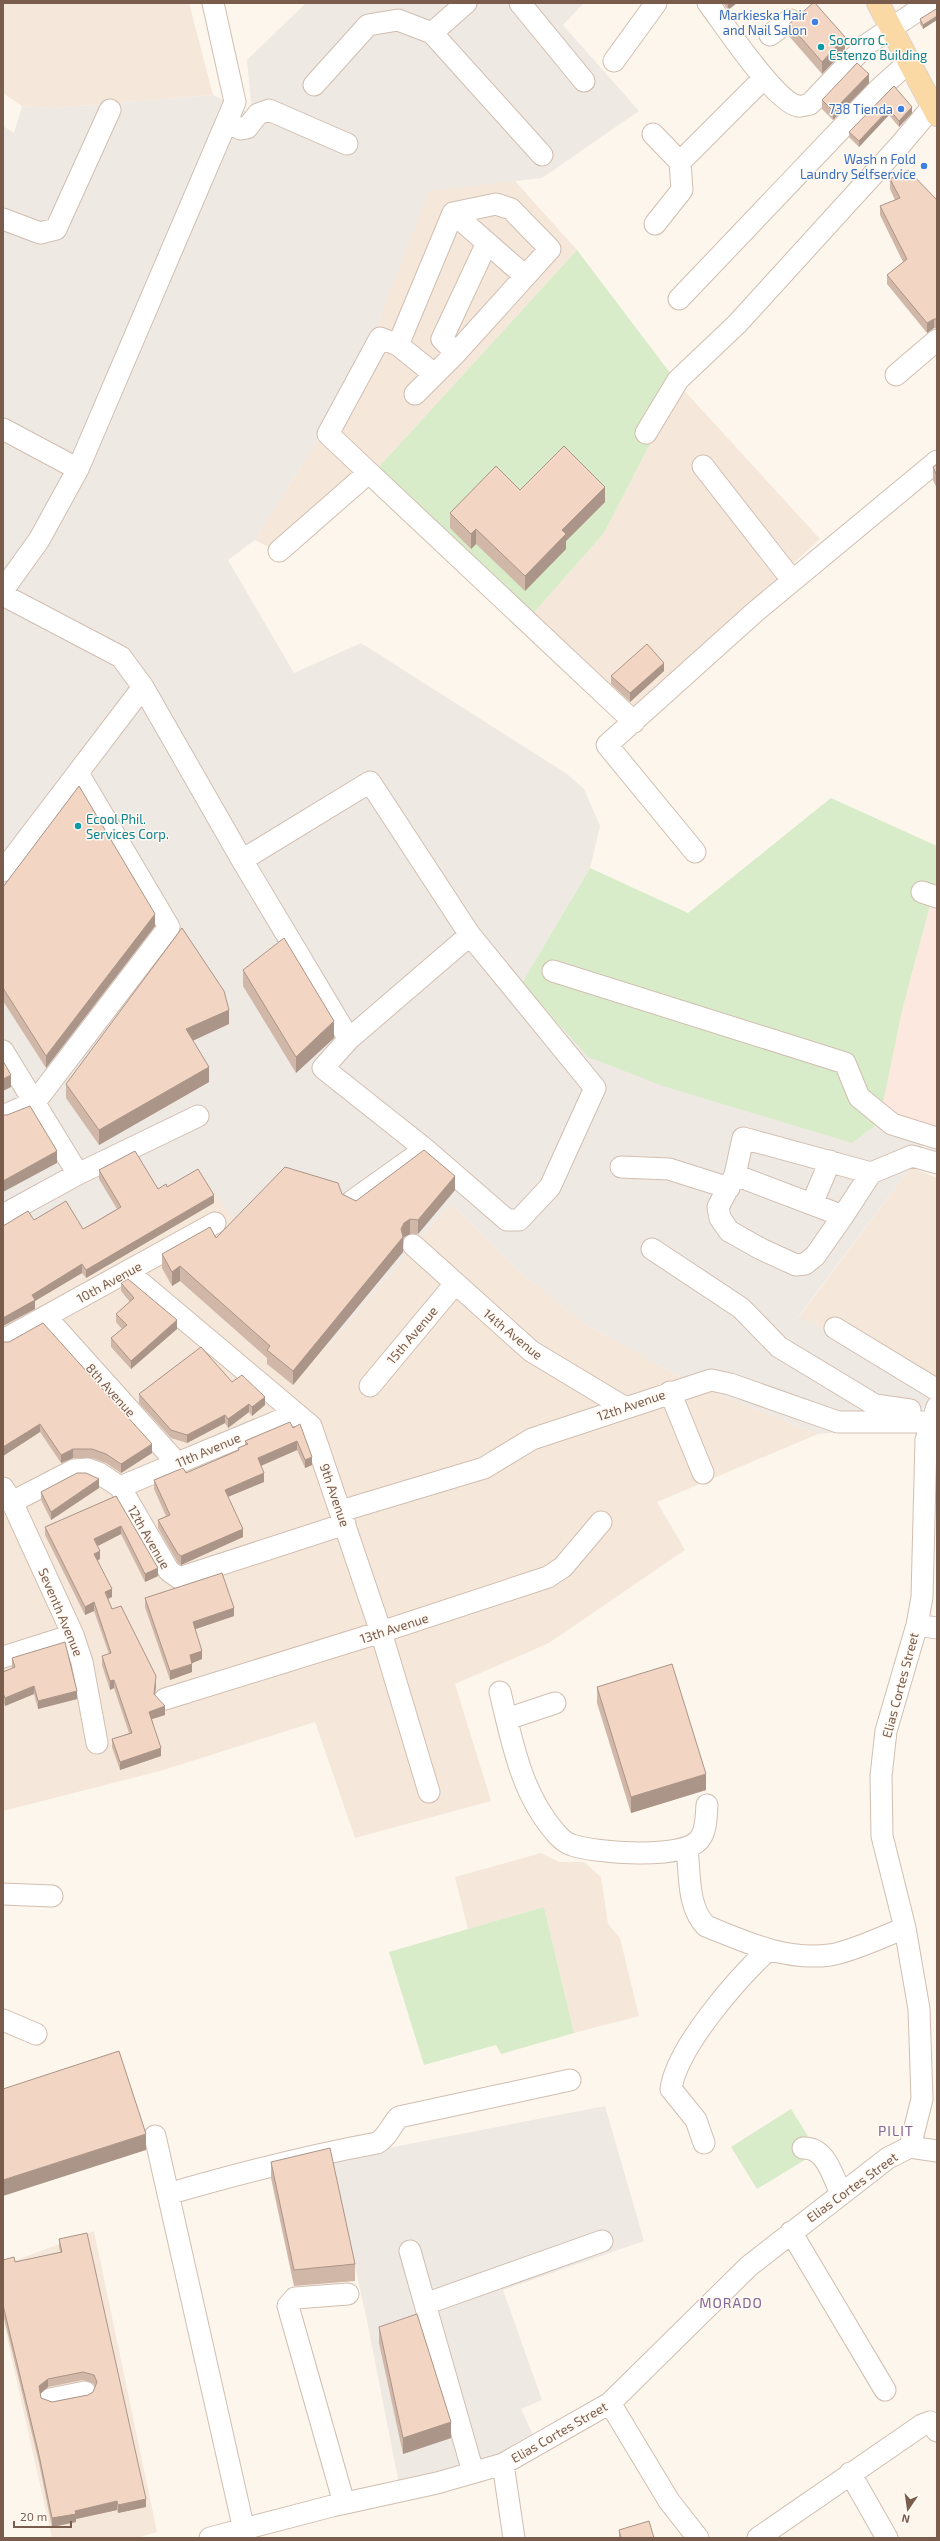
<svg xmlns="http://www.w3.org/2000/svg" width="940" height="2541" viewBox="0 0 940 2541" font-family="'Exo 2',sans-serif">
<style>
.residential{fill:#f5e8da}
.commercial{fill:#fde8e0}
.industrial{fill:#efe9e4}
.green{fill:#d8ecc9}
.lines{fill:none;stroke-linecap:round;stroke-linejoin:round}
.minor-casing{stroke:#d1beb0;stroke-width:23}
.major-casing{stroke:#dad1cd;stroke-width:24}
.minor{stroke:#fff;stroke-width:21}
.major{stroke:#fbd9a5;stroke-width:22}
.wall{fill:#d1b7a8;fill-rule:evenodd}
.shaded-wall{fill:#aa9588}
.building{fill:#f3d5c3;stroke:#aa9588;fill-rule:evenodd}
.shop-dot{fill:#3f7fe0;stroke:#fffaf3;stroke-width:1.5}
.culture-dot{fill:#0f9aa8;stroke:#fffaf3;stroke-width:1.5}
.labels{text-anchor:middle;stroke-width:3;stroke-linejoin:round;paint-order:stroke}
.shop-label{font-size:13px;fill:#366cbe;stroke:#fffaf3;text-anchor:end}
.culture-label{font-size:13px;fill:#0d838f;stroke:#fffaf3;text-anchor:start}
.street-label{font-size:13px;fill:#7a5c4d;stroke:#fffaf3}
.neighbourhood-label{font-size:14px;letter-spacing:1px;fill:#846695;stroke:#fffaf3}
</style>
<rect width="100%" height="100%" fill="#fdf6ec"/>
<!-- residential -->
<path class="residential" d="M3,3H189L213,95L53,108L22,106L3,93Z
M515,181L577,250L376,470L282,554L255,540L317,441L369,347L429,190Z
M680,386L820,539L632,711L531,616L604,533Z
M911,1167L937,1178V1384L934,1390L799,1317Z
M199,1170L328,1346L451,1203L517,1270L585,1324L693,1384L818,1434L657,1502L685,1550L549,1643L455,1684L491,1801L355,1838L315,1722L160,1771L3,1811V1276Z
M541,1853L559,1862H584L601,1877L608,1924L620,1938L639,2016L574,2033L544,1907L468,1929L455,1877Z
M94,2231L157,2532L137,2538H52L3,2320V2265Z"/>
<!-- commercial -->
<path class="commercial" d="M931,902L937,904V1147L879,1123L902,1011Z"/>
<!-- industrial -->
<path class="industrial" d="M306,3H584L563,25L639,111L542,178L429,191L369,347L317,441L255,540L228,560L294,673L361,643L567,774L584,789L600,826L590,868L522,983L926,1142L911,1167L799,1316L934,1390L912,1427L818,1434L693,1384L585,1324L517,1270L451,1203L328,1346L216,1245L237,1224L199,1170L146,1204L3,1276V126L14,133L22,106L53,108L213,95L252,114L247,60Z
M605,2106L644,2241L503,2290L542,2400L521,2409L535,2439L482,2461L399,2484L367,2321L331,2159Z"/>
<!-- green -->
<path class="green" d="M577,250L680,386L604,533L531,616L376,470Z
M831,798L937,846V879L902,1011L879,1123L852,1143L663,1086L588,1057L522,983L590,868L688,913Z
M544,1907L574,2033L501,2054L496,2045L424,2065L389,1952Z
M791,2109L818,2152L757,2189L731,2147Z"/>
<g class="lines">
<defs>
<path id="minor" d="M520,3L584,81
M708,3C724,24 775,102 798,106C801,107 806,105 810,104L866,45L929,3
M432,33L466,3
M770,35L790,20
M614,61L656,3
M314,85L368,25L398,20L432,33L542,155
M227,122L241,129L247,128L258,114L269,110L347,144
M653,134L680,162
M453,213L525,276
M3,219L40,233L56,229L110,110
M655,224L682,190L680,162L764,78
M679,299L879,89L910,61
M398,345L434,374
M456,353L442,339L487,243
M896,375L937,340
M415,394L456,353L550,249L511,209L496,204L453,213L398,345L380,338L328,434L634,722
M3,429L78,469
M646,433L678,380L737,324L901,144L933,106
M703,466L792,580
M279,551L367,474
M3,590L39,540L78,469L235,102L213,3
M3,595L121,657L143,687L3,871
M143,687L242,860L349,1039
M695,852L607,745L755,612L937,461
M242,860L370,782L470,935L595,1088L550,1187L519,1220H507L425,1149L323,1068L349,1039L470,935
M922,892L937,897
M553,971L845,1063L859,1097L892,1124L937,1138
M3,1051L78,1174
M3,1116L35,1102L169,927L78,773
M621,1167L669,1169L729,1188
M735,1175L843,1216L871,1173L912,1156L937,1163
M352,1201L425,1149
M812,1204L830,1161
M3,1215L78,1174L198,1116
M843,1216L815,1256L805,1264L796,1265L761,1249L729,1231L720,1218L718,1207L735,1175L743,1138L871,1173
M413,1245L531,1351L624,1407
M652,1249L741,1308L779,1347L875,1405L910,1410
M128,1272L311,1426L381,1632L429,1792
M46,1317L177,1463
M835,1328L937,1390
M3,1340L215,1223
M370,1386L454,1285
M670,1392L703,1473
M120,1487L295,1414
M3,1488L12,1502L73,1635L82,1662L97,1743
M12,1502L74,1470L88,1469L99,1473L120,1487L169,1571L179,1578L345,1524
M341,1511L484,1468L532,1439L711,1380L730,1384L838,1422H930
M917,1625L937,1628
M3,1657L73,1635
M500,1692C512,1741 521,1793 555,1832C559,1837 565,1843 572,1845C595,1853 682,1860 699,1840C707,1831 706,1815 707,1805
M165,1699L381,1632L548,1577L563,1567L601,1522
M507,1719L555,1703
M687,1848C690,1873 687,1907 706,1926C746,1942 785,1961 830,1955C851,1952 884,1936 905,1928
M3,1894L52,1896
M3,2020L36,2034
M155,2136L244,2530
M704,2143L696,2120L671,2089C677,2047 737,1979 768,1950
M910,2147L937,2151
M803,2148C826,2147 832,2175 841,2193
M168,2194C237,2174 306,2156 377,2143C387,2138 391,2125 399,2117L570,2080
M791,2232L885,2390
M410,2251L425,2304
M50,2399L85,2392
M610,2403L669,2501L698,2538
M503,2464L514,2538
M473,2472L425,2304L602,2241
M850,2473L887,2538
M344,2503L288,2306L295,2298L348,2294
M210,2538L332,2506L437,2483L503,2464L610,2403L749,2266L888,2158L910,2147L922,2099L919,2009L905,1928L882,1836L881,1776L886,1731L917,1625L922,1597L926,1440L937,1407
M758,2538L922,2425L930,2422L937,2431"/>
<path id="major" d="M878,3L937,115"/>
</defs>
<!-- minor casing -->
<use href="#minor" class="minor-casing"/>
<!-- major casing -->
<use href="#major" class="major-casing"/>
<!-- minor -->
<use href="#minor" class="minor"/>
<!-- major -->
<use href="#major" class="major"/>
</g>
<!-- wall -->
<path class="wall" d="M723,3H737L728,10Z
M937,10L923,29L920,24V19Z
M789,24L845,50L822,74L789,36Z
M869,83L833,120L822,109V100Z
M894,86L912,113L899,127L889,115L859,147L849,137V132Z
M890,179L937,200V329L934,328L927,333L887,284V275L903,262L880,215V206L895,200L890,189Z
M937,464V489L933,480V467Z
M520,490L605,502L566,541V549L525,591L476,544L471,549L450,528V513Z
M664,671L630,702L611,684V676Z
M3,887L155,926L46,1068L3,1001Z
M243,970L334,1038L296,1073L243,986Z
M229,1024L192,1040L209,1082L99,1145L66,1098V1084Z
M99,1170L158,1189L167,1187L214,1203L86,1278L82,1273L35,1301V1309L34,1220L83,1229L117,1209L99,1179Z
M455,1190L418,1234H410L404,1237L403,1252L293,1385L267,1364V1358L180,1281L172,1286L162,1268V1254L216,1238L342,1194L356,1201Z
M121,1283L177,1329L131,1369L111,1347V1338L122,1329L116,1322V1314L130,1302L121,1291Z
M3,1342L152,1453L121,1473L106,1463L92,1458H73L61,1463L40,1432L3,1456Z
M232,1382L265,1405L252,1416L249,1412L228,1428L225,1423L187,1443L171,1438L139,1403V1394Z
M290,1422L312,1465L305,1468L297,1450L261,1466L264,1482L228,1497L243,1537L181,1565L178,1563L158,1528V1520L166,1516L154,1489V1480L186,1473L238,1451V1448L245,1445V1441Z
M99,1488L51,1520L41,1500V1492Z
M116,1496L158,1576L145,1582L121,1534L97,1546L100,1559L98,1560L112,1597L108,1599L112,1609L156,1685L155,1695L165,1715L152,1719L161,1756L120,1770L112,1747V1739L129,1733L114,1688L110,1690L102,1665V1656L109,1654L94,1611L85,1615L45,1535V1527Z
M145,1598L234,1616L195,1629L202,1659L192,1663V1672L170,1680L145,1607Z
M12,1658L77,1699L38,1709L34,1694L5,1706L3,1701V1672L12,1668Z
M597,1687L706,1790L631,1813L597,1703Z
M271,2162L355,2264V2281L294,2286L271,2178Z
M59,2239L146,2507L118,2513L117,2510L76,2519V2522L52,2527L39,2463L3,2314V2260L15,2262L60,2252L59,2247ZM83,2380L94,2384L95,2387L93,2392L88,2395L52,2402L41,2398L40,2394L48,2387Z
M379,2327L451,2438L403,2454L379,2343Z
M619,2530L654,2538H619Z"/>
<!-- shaded-wall -->
<path class="shaded-wall" d="M728,3H737L728,10Z
M937,16V20L923,29V25Z
M845,37V50L822,74V62Z
M869,74V83L833,120V111Z
M912,107V113L899,127V121Z
M889,109V115L859,147V141Z
M934,319V328L927,333V323Z
M605,487V502L566,541V549L525,591V576L562,530Z
M476,529V544L471,549V534Z
M664,663V671L630,702V693Z
M155,914V926L46,1068V1056Z
M229,1010V1024L186,1044V1029Z
M334,1021V1038L296,1073V1057Z
M209,1067V1082L99,1145V1130Z
M11,1075V1087L3,1091V1079Z
M57,1151V1163L3,1192V1181Z
M455,1176V1190L418,1234V1220Z
M214,1195V1203L86,1278V1270Z
M410,1219V1234L404,1237L403,1238V1252L293,1385V1371L401,1229L404,1223Z
M82,1264V1273L35,1301V1309L3,1326V1318L32,1295Z
M180,1266V1281L172,1286V1272Z
M177,1320V1329L131,1369V1361Z
M265,1397V1405L252,1416V1407Z
M249,1404V1412L228,1428V1419Z
M225,1415V1423L187,1443V1435Z
M40,1424V1432L3,1456V1447Z
M297,1441V1450L258,1467V1458Z
M152,1444V1453L121,1473V1464Z
M73,1449V1458L61,1463V1455Z
M312,1457V1465L305,1468V1460Z
M264,1473V1482L225,1498V1490Z
M99,1479V1488L51,1520V1512Z
M121,1526V1534L94,1548V1539Z
M243,1529V1537L181,1565V1556Z
M100,1551V1559L94,1562V1554Z
M158,1568V1576L145,1582V1574Z
M112,1589V1597L105,1600V1592Z
M94,1602V1611L85,1615V1607Z
M234,1608V1616L193,1630V1622Z
M202,1651V1659L190,1664V1655Z
M192,1664V1672L170,1680V1671Z
M156,1676V1685L154,1703V1694Z
M114,1680V1688L110,1690V1681Z
M34,1686V1694L5,1706V1698Z
M77,1691V1699L38,1709V1701Z
M165,1706V1715L149,1720V1712Z
M161,1748V1756L120,1770V1762Z
M706,1774V1790L631,1813V1797Z
M146,2134V2150L3,2196V2180Z
M48,2379V2387L39,2395V2386Z
M451,2422V2438L403,2454V2438Z
M146,2499V2507L118,2513V2505Z
M117,2501V2510L76,2519V2522L52,2527V2518L75,2511Z"/>
<!-- building -->
<path class="building" d="M813,3H815L845,37L822,62L789,24Z
M936,9L937,10V16L923,25L920,19Z
M857,63L869,74L833,111L822,100Z
M894,86L912,107L899,121L889,109L859,141L849,132Z
M908,170L937,200V319H934L927,323L887,275L907,259L880,206L900,198L890,179Z
M564,446L605,487L562,530L566,534L525,576L476,529L471,534L450,513L496,466L520,490Z
M937,464V476L933,467Z
M647,644L664,663L630,693L611,676Z
M79,786L155,914L46,1056L3,988V887Z
M182,928L224,991L229,1010L186,1029L209,1067L99,1130L66,1084Z
M284,938L334,1021L296,1057L243,970Z
M3,1061L11,1075L3,1079Z
M30,1106L57,1151L3,1181V1115H7Z
M424,1150L455,1176L418,1220L410,1219L404,1223L401,1229L403,1237L293,1371L267,1350L270,1346L180,1266L172,1272L162,1254L210,1227L216,1238L285,1167L338,1183L342,1194L356,1201Z
M135,1151L158,1189L166,1184L167,1187L198,1169L214,1195L86,1270L82,1264L32,1295L35,1300L3,1318V1226L28,1211L34,1220L66,1201L83,1229L94,1223L121,1207L99,1170Z
M128,1279L177,1320L131,1361L111,1338L127,1325L116,1314L134,1298L121,1283Z
M43,1323L152,1444L121,1464L106,1454L92,1449H73L61,1455L40,1424L3,1447V1342H9Z
M201,1347L232,1382L242,1375L265,1397L252,1407L249,1404L228,1419L225,1415L187,1435L171,1430L139,1394Z
M290,1422L293,1428L300,1424L312,1457L305,1460L297,1441L258,1458L264,1473L225,1490L243,1529L181,1556L178,1554L158,1520L170,1515L154,1480L183,1468L186,1473L239,1450L238,1448L248,1444L245,1441Z
M77,1473H86L99,1479L51,1512L41,1492Z
M116,1496L158,1568L145,1574L121,1526L94,1539L100,1551L94,1554L112,1589L105,1592L112,1609L121,1606L156,1676L154,1694L165,1706L149,1712L161,1748L120,1762L112,1739L132,1733L114,1680L110,1681L102,1656L111,1653L94,1602L85,1607L45,1527Z
M222,1573L234,1608L193,1622L202,1651L190,1655L192,1664L170,1671L145,1598Z
M65,1642L77,1691L38,1701L34,1686L5,1698L3,1693V1672L15,1667L12,1658Z
M672,1664L706,1774L631,1797L597,1687Z
M119,2051L146,2134L3,2180V2089Z
M330,2148L355,2264L294,2270L271,2162Z
M87,2233L146,2499L118,2505L117,2501L75,2511L76,2514L52,2518L39,2455L3,2305V2260L14,2257L15,2262L62,2252L59,2239ZM83,2372L94,2375L97,2382L93,2392L88,2395L52,2402L41,2398L39,2386L48,2379Z
M417,2314L451,2422L403,2438L379,2327Z
M649,2521L654,2538H621L619,2530Z"/>
<!-- markers -->
<g class="shop-dot">
<circle cx="815" cy="22" r="4"/>
<circle cx="901" cy="109" r="4"/>
<circle cx="924" cy="166" r="4"/>
</g>
<g class="culture-dot">
<circle cx="821" cy="47" r="4"/>
<circle cx="78" cy="826" r="4"/>
</g>
<g class="labels">
<!-- shop labels -->
<g class="shop-label">
<text x="807" y="20">Markieska Hair<tspan x="807" dy="15">and Nail Salon</tspan></text>
<text x="893" y="114">738 Tienda</text>
<text x="916" y="164">Wash n Fold<tspan x="916" dy="15">Laundry Selfservice</tspan></text>
</g>
<!-- culture labels -->
<g class="culture-label">
<text x="829" y="45">Socorro C.<tspan x="829" dy="15">Estenzo Building</tspan></text>
<text x="86" y="824">Ecool Phil.<tspan x="86" dy="15">Services Corp.</tspan></text>
</g>
<!-- street labels -->
<g class="street-label">
<text transform="translate(109 1282) rotate(-29)" y="5">10th Avenue</text>
<text transform="translate(513 1334) rotate(39)" y="5">14th Avenue</text>
<text transform="translate(412 1335) rotate(-50)" y="5">15th Avenue</text>
<text transform="translate(111 1390) rotate(48)" y="5">8th Avenue</text>
<text transform="translate(631 1405) rotate(-19)" y="5">12th Avenue</text>
<text transform="translate(208 1450) rotate(-23)" y="5">11th Avenue</text>
<text transform="translate(335 1495) rotate(71)" y="5">9th Avenue</text>
<text transform="translate(149 1537) rotate(60)" y="5">12th Avenue</text>
<text transform="translate(61 1612) rotate(67)" y="5">Seventh Avenue</text>
<text transform="translate(394 1628) rotate(-18)" y="5">13th Avenue</text>
<text transform="translate(900 1685) rotate(-75)" y="5">Elias Cortes Street</text>
<text transform="translate(852 2187) rotate(-36)" y="5">Elias Cortes Street</text>
<text transform="translate(559 2432) rotate(-30)" y="5">Elias Cortes Street</text>
</g>
<!-- neighbourhood labels -->
<g class="neighbourhood-label">
<text x="896" y="2136">PILIT</text>
<text x="731" y="2308">MORADO</text>
</g>
</g>
<!-- border -->
<rect width="940" height="2541" fill="none" stroke="#7a5c4d" stroke-width="8"/>
<!-- north arrow -->
<g transform="translate(908 2509) rotate(193)" stroke="#fffaf3" stroke-width="3" paint-order="stroke">
<path d="M0-3L7 15L0 10L-7 15Z" fill="#7a5c4d"/>
<text y="-6" font-size="11" font-weight="bold" text-anchor="middle" fill="#7a5c4d">N</text>
</g>
<!-- scale -->
<path d="M14 2521v6h57v-6" fill="none" stroke="#7a5c4d" stroke-width="2"/>
<text x="20" y="2521" font-size="12" fill="#7a5c4d" stroke="#fffaf3" stroke-width="3" paint-order="stroke">20 m</text>
</svg>
